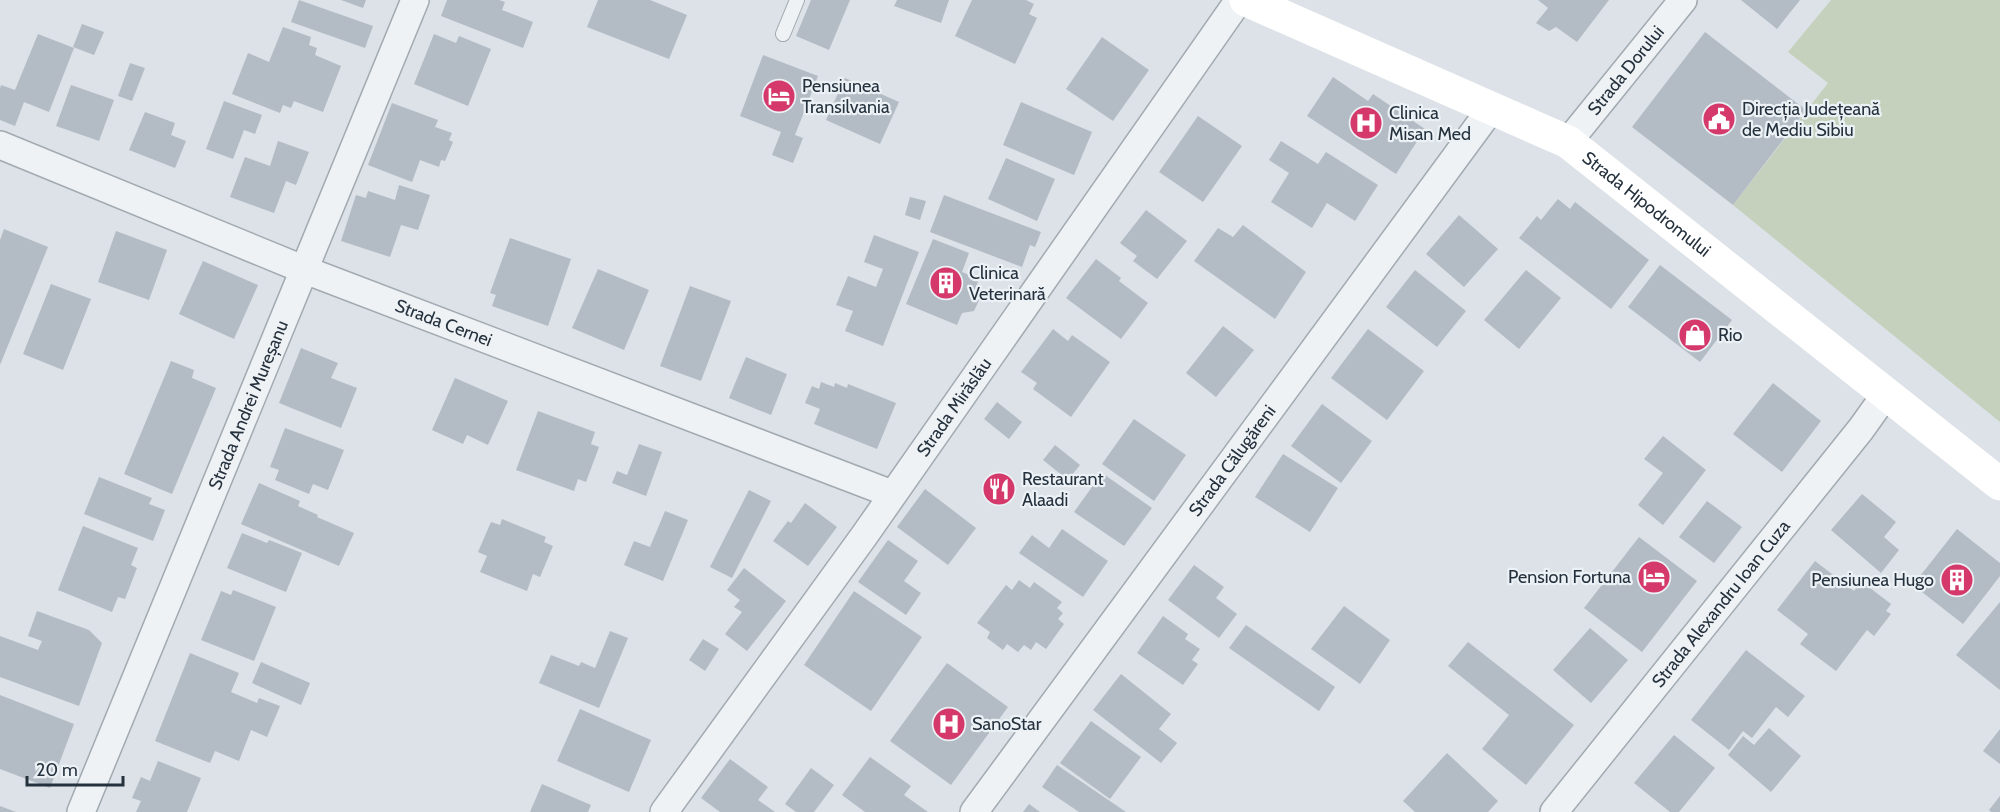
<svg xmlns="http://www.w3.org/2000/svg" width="2000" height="812" viewBox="0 0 2000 812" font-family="Cabin,sans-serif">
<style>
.green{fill:#c5d1bc}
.building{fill:#b3bcc4}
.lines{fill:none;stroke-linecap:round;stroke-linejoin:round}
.lane-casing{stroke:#a1aab1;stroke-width:16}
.street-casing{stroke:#a1aab1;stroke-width:30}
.lane{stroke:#eff2f5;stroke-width:14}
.street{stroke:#eff2f5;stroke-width:27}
.secondary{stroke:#fff;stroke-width:33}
.labels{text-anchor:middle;stroke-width:4.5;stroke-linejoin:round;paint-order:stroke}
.street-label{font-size:18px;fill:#25323e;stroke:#ebf1f5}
.poi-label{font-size:18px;fill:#25323e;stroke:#ebf1f5;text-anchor:start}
</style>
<rect width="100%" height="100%" fill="#dce2e7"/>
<!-- green -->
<path class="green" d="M1831,0H2000V422L1733,205L1828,83L1788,52Z"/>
<!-- building -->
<path class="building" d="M299,0L373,26L365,48L291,22Z
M341,0H366L363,8Z
M447,0H499L505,2L502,10L533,22L523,48L441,16Z
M598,0H650L687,15L669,59L587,27Z
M811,0H850L829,50L796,36Z
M897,0H949L941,23L894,6Z
M972,0H1026L1034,4L1029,14L1037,18L1015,64L955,36Z
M1538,0H1609L1577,42L1556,27L1549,31L1536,23L1548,8Z
M1741,0H1800L1777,29Z
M82,24L104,32L94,55L73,47Z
M283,27L311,37L309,45L317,48L315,55L341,66L323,112L294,101L291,108L283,105L280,113L232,94L248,53L269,62Z
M1705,32L1806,110L1733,205L1632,127Z
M38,34L74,48L49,112L24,102L15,126L0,120V89L1,85L15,90Z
M434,34L456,43L459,36L491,49L468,106L414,84Z
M1102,37L1149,70L1113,121L1066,89Z
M763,55L818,76L795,135L803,138L793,163L772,155L781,132L740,116Z
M130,63L145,68L132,101L118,96Z
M1333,77L1368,101L1373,94L1425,129L1396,174L1307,116Z
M845,78L899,102L880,144L826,120Z
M71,85L114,100L99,141L56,126Z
M224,101L262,115L255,134L244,130L233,159L206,149Z
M1021,102L1092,132L1074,175L1003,145Z
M392,103L438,120L435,127L452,133L449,140L453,142L445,161L441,160L439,167L420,160L412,182L368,165Z
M145,112L175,123L171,135L186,141L175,168L129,150Z
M1198,116L1242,146L1203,202L1159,172Z
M278,141L309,152L296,185L286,181L274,213L230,197L245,157L270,166Z
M1281,141L1318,164L1326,152L1378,185L1355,221L1327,203L1312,228L1271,202L1289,173L1269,160Z
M1006,158L1055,179L1037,221L988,199Z
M399,185L430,195L418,230L401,225L390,257L341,241L356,195L366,198L368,191L395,200Z
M944,195L1041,232L1035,247L1030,245L1022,267L930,232Z
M910,197L926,201L920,220L905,215Z
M1558,199L1570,209L1575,202L1649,260L1611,309L1519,238L1537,216L1541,220Z
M1146,210L1187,241L1157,279L1133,261L1137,256L1120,243Z
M1459,215L1498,249L1464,287L1426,254Z
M1243,225L1306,272L1275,319L1194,261L1218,228L1233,237Z
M4,229L48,247L0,365V240Z
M116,231L167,250L149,300L98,282Z
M874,235L919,252L883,346L845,331L853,311L836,305L848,276L876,287L883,269L864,262Z
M510,238L571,259L548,326L492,306L496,295L490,293Z
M933,239L969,253L962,272L979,279L976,287L980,298L974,311L962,313L957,325L906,304Z
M1096,259L1121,278L1119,281L1148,303L1121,339L1066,298Z
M203,261L258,285L234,339L179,314Z
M1660,265L1732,320L1700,362L1628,307Z
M598,269L649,290L624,350L572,328Z
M1415,270L1466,311L1437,347L1386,307Z
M1526,270L1561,298L1519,349L1484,320Z
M51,284L91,299L63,370L23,354Z
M690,286L731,301L701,381L660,366Z
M1223,326L1254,350L1216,397L1186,373Z
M1053,329L1068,341L1072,335L1110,362L1071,417L1033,389L1037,383L1021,372Z
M1368,329L1424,371L1387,420L1331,378Z
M301,348L338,363L331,378L357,388L341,428L279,403Z
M746,357L787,374L771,415L729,398Z
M171,361L194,370L192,378L216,388L172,494L124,474Z
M455,378L508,401L488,445L467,435L463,444L432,430Z
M821,382L834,387L835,383L847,388L848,384L896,403L877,449L814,424L820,409L805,403L812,386L819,389Z
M1773,383L1821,421L1782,472L1733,434Z
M997,402L1022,422L1009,439L984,419Z
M1322,404L1372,441L1341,483L1291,446Z
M538,411L595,432L591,444L599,447L586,482L578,479L574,491L516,470Z
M1134,419L1186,455L1154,501L1102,464Z
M285,428L344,450L328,490L313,484L309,494L275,480L279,470L270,467Z
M1663,436L1706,470L1663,525L1638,505L1663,473L1644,459Z
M639,444L662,452L646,496L612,483L617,471L627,475Z
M1055,445L1080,465L1068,480L1043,460Z
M1283,454L1338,488L1310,532L1255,497Z
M1102,473L1152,508L1124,546L1074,512Z
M99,477L152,498L149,504L165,510L153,541L84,514Z
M259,483L300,501L298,506L318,515L317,517L354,533L339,566L241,524Z
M925,489L976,528L948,565L897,527Z
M749,490L771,501L732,578L710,567Z
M1862,494L1896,522L1884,537L1899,550L1881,573L1831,530Z
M1707,501L1742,527L1714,563L1679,537Z
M805,503L837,527L808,566L773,541L788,521L791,523Z
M665,511L688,520L663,581L624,565L634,541L650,547Z
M502,519L546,537L544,542L553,546L540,577L533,574L527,591L480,572L487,556L478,552L491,522L500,525Z
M83,526L138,548L131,565L137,568L125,599L118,597L112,612L58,590Z
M1062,529L1108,561L1083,597L1019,553L1032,535L1049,548Z
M1957,529L2000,563V576L1963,624L1913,585Z
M242,533L267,543L269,540L302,553L286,592L227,568Z
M1639,537L1697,581L1642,652L1584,608Z
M888,540L918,561L904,581L921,593L906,615L858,582Z
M1815,561L1854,591L1861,581L1891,604L1886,611L1891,614L1874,636L1867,630L1836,671L1800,644L1808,634L1777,610Z
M1194,565L1224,587L1216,598L1237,614L1219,638L1168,600Z
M744,568L786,601L747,651L725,634L742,612L734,607L740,600L727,590Z
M1019,580L1030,588L1034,582L1062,602L1057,608L1063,613L1058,619L1064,624L1046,649L1036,642L1031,650L1024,645L1018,652L1007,644L1003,650L987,638L990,632L977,623L1006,585L1012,590Z
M233,590L276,607L254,661L201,640L221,591L231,595Z
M854,591L922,637L871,711L804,665Z
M2000,602V690L1956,655Z
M1344,606L1390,640L1360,684L1311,649Z
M37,611L89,630L102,643L79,706L0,677V636L38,650L42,641L28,636Z
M1163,616L1188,634L1185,639L1200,649L1192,660L1198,664L1183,685L1137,653Z
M1246,625L1335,687L1319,711L1229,648Z
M1590,628L1628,660L1591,703L1553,670Z
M610,631L628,638L599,708L539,683L551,655L579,666L581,662L595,668Z
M703,639L719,649L705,671L689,660Z
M1468,642L1574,725L1526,785L1482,749L1509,715L1448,666Z
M1746,650L1805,696L1788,717L1776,707L1752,738L1743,731L1729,750L1691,720Z
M190,653L239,673L231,692L257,703L259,698L280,706L267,737L251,730L239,761L215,751L210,763L155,741Z
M261,662L310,683L301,705L252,683Z
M947,663L1008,707L951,785L890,741Z
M1121,674L1171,714L1159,729L1177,743L1161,763L1093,710Z
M0,695L74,724L50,788L0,769Z
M580,709L651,740L629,792L557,761Z
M1091,721L1141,757L1110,799L1060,763Z
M1769,728L1801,756L1771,792L1728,755L1743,736L1754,745Z
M2000,729V764L1983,751Z
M1674,735L1715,768L1679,812H1670L1634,783Z
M1447,753L1498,801L1488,812H1415L1403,801Z
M870,757L911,786L904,795L928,812H865L842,795Z
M730,759L768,787L758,800L775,812H720L701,798Z
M158,761L201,778L187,812H136L141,801L132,798L141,777L150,781Z
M1057,765L1126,812H1079L1042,787Z
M811,768L834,785L814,812H796L785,804Z
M542,784L591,805L588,812H530Z
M2000,796V812H1991L1989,810Z
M1029,804L1040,812H1023Z
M0,806L16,812H0Z"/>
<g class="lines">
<defs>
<path id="lane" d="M783,34L797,0"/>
<g id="street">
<path id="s1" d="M1568,142L1683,0"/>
<path id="s2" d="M0,145L305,270L892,494"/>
<path id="s3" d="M81,812L415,0"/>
<path id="s4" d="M664,812L864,536L1239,0"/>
<path id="s5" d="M974,812L1491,109"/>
<path id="s6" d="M1554,812L1861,429L1886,394"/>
</g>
</defs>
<!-- lane casing -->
<use href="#lane" class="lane-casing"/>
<!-- street casing -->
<use href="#street" class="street-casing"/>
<!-- lane -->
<use href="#lane" class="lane"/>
<!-- street -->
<use href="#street" class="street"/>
<!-- secondary -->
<path class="secondary" id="s7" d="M1246,0L1568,142L2000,484"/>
</g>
<!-- icons -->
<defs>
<symbol id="hotel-disc" viewBox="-11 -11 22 22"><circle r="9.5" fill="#d5386a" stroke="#ebf1f5"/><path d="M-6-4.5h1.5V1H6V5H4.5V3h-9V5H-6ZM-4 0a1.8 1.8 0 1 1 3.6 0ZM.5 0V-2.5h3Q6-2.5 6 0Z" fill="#fff"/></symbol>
<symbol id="civic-disc" viewBox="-11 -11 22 22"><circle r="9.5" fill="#d5386a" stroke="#ebf1f5"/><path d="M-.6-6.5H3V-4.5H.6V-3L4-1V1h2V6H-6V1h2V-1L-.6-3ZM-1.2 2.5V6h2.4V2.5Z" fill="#fff"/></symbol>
<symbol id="hospital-disc" viewBox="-11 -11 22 22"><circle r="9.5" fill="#d5386a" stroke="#ebf1f5"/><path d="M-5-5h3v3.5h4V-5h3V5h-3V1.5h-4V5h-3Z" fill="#fff"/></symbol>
<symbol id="building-disc" viewBox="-11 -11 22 22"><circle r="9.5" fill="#d5386a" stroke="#ebf1f5"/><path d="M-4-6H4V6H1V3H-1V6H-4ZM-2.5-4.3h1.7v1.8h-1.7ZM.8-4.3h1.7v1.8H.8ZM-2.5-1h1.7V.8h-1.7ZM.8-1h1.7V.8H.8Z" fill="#fff"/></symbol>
<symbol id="shop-disc" viewBox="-11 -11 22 22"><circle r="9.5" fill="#d5386a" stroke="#ebf1f5"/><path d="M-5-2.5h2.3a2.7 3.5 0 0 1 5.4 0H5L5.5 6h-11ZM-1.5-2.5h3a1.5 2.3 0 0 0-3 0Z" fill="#fff"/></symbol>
<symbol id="restaurant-disc" viewBox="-11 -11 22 22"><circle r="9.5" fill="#d5386a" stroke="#ebf1f5"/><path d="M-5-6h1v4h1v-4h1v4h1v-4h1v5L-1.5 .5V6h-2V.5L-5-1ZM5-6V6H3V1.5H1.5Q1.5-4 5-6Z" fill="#fff"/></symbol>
</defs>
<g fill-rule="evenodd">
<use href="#hotel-disc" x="760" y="77" width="38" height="38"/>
<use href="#civic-disc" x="1700" y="100" width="38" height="38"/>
<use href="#hospital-disc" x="1347" y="104" width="38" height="38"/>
<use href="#building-disc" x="927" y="264" width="38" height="38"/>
<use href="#shop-disc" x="1676" y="316" width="38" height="38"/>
<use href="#restaurant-disc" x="980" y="470" width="38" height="38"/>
<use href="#hotel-disc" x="1635" y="558" width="38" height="38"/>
<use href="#building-disc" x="1938" y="561" width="38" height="38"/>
<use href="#hospital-disc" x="930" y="705" width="38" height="38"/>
</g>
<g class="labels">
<!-- street labels -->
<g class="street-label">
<text dy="6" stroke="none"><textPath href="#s1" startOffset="92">Strada Dorului</textPath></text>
<text dy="6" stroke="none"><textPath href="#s7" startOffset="452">Strada Hipodromului</textPath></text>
<text dy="6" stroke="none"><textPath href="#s2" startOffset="478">Strada Cernei</textPath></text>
<text dy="6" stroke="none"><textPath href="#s3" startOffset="440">Strada Andrei Mureșanu</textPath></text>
<text dy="6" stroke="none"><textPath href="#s4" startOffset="498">Strada Mirăslău</textPath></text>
<text dy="6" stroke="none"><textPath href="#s5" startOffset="436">Strada Călugăreni</textPath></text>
<text dy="6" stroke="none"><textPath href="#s6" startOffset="267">Strada Alexandru Ioan Cuza</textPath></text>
</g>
<!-- poi labels -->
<g class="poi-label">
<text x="802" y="92">Pensiunea<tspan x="802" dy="21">Transilvania</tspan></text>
<text x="1742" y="115">Direcția Județeană<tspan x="1742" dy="21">de Mediu Sibiu</tspan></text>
<text x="1389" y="119">Clinica<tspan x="1389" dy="21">Misan Med</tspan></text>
<text x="969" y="279">Clinica<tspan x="969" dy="21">Veterinară</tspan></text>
<text x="1718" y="341">Rio</text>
<text x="1022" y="485">Restaurant<tspan x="1022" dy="21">Alaadi</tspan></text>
<text x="1631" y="583" text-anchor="end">Pension Fortuna</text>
<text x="1934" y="586" text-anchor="end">Pensiunea Hugo</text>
<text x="972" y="730">SanoStar</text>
</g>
</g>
<!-- scale -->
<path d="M27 776v9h96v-9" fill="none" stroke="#25323e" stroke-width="3"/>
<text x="36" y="776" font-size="18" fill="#25323e" stroke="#ebf1f5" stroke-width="4.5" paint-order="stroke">20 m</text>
</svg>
